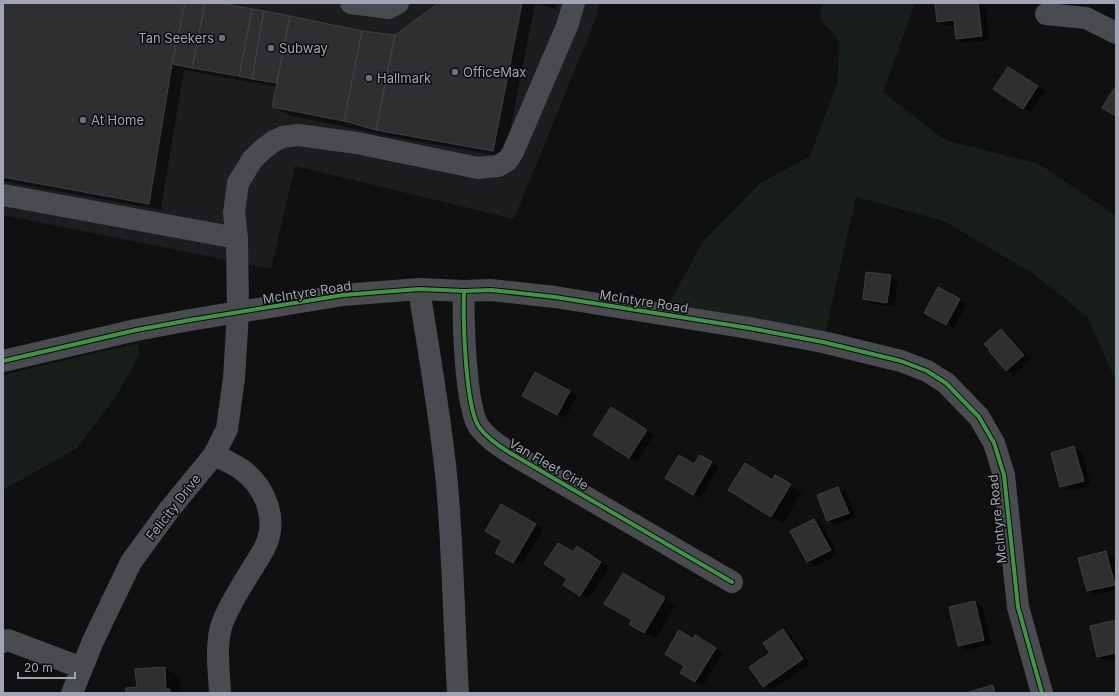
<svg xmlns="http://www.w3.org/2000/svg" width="1119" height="696" viewBox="0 0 1119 696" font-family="Inter,sans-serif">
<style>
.built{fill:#1d1d1f}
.green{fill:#181f1a}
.shadow{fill:#0007}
.building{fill:#2f2f31;stroke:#3e4044}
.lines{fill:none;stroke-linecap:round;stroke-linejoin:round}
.minor{stroke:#4a4b50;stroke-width:22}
.cycleway-casing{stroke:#0b0b0c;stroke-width:6}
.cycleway{stroke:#419447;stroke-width:4}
.poi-dot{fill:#6d717b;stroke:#0b0b0c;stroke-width:1.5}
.labels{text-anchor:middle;stroke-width:3;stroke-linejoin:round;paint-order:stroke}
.poi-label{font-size:13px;fill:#9fa5b4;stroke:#0b0b0c;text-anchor:start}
.street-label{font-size:13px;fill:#9fa5b4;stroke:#0b0b0c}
</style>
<rect width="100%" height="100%" fill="#101010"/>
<!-- built -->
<path class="built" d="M3,3H599L596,18L514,219L295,166L271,269L3,215Z"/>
<!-- green -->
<path class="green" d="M822,3H915L883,92L945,140L1039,164L1116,216V381L1087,316L1032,273L944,221L856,197L823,342L663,315L702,243L759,184L810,156L837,83L840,43L820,17Z
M138,343L139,355L117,395L77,448L3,490V375Z"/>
<!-- shadow -->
<path class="shadow" d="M3,3H212L362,32L395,36L441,3H557L556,9L535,4L505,157L388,136L288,115L273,106L277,87L184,70L161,210L3,181Z
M936,3H978L986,7L989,40L964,43L957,39L955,25L946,26L938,22Z
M1016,72L1045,91L1031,112L1024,108Z
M891,276L898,281L894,307L871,303L864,299Z
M959,299L967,304L954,328L933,317Z
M1001,330L1009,335L1031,360L1015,375L1007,370L990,352Z
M569,392L577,396L565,418L531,400Z
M619,413L654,435L637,461L630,457Z
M1074,447L1082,452L1091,485L1069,491L1061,487L1052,453Z
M700,456L719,467L701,498L666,478L695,465Z
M772,481L787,483L802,492L783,523L771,516Z
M838,488L846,492L856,517L836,525L828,521L818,496Z
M501,505L543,529L521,566L496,552L503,540Z
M814,520L822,524L838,554L816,566L808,562L792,531Z
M585,552L609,567L588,599L580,595L568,579L573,553Z
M1106,552L1114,557L1116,566V590L1096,595L1088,591Z
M624,574L676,605L656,638L631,623L633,619Z
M975,602L983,607L991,644L967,650L959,645Z
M1116,621V659L1106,661L1098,657L1091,627Z
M783,630L791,635L810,664L771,691L764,686L771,653Z
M693,640L703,641L723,653L703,686L681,672L685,665Z
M165,668L180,677L181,693H127L138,688Z
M993,686L1001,693H970Z"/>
<!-- building -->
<path class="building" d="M3,3H185L172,64L149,204L3,177Z
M185,3H205L192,68L172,64Z
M205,3H220L252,9L239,76L192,68Z
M439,3H522L493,151L376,130L395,35Z
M935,3H978L982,36L956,39L954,20L937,22Z
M252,9L264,11L252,79L239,76Z
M264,11L290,16L277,83L252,79Z
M290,16L362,31L344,121L272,107Z
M362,31L395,35L376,130L344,121Z
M1008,67L1038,86L1023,109L993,89Z
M1115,87H1116V116L1102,108Z
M866,272L891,275L887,303L863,299Z
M938,287L960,299L946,325L924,313Z
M1001,329L1024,355L1006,371L989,351L990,350L984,344Z
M535,372L570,391L557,415L522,396Z
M611,407L647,430L629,458L593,435Z
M1074,446L1084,481L1060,487L1051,453Z
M679,455L694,464L700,455L712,462L693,495L665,478Z
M745,463L772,480L775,475L791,484L771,517L728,490Z
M838,487L849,513L827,521L817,495Z
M501,504L536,524L513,563L495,553L502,541L485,531Z
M814,519L831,550L807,562L790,531Z
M558,543L573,552L577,546L601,562L580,596L563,585L567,579L544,564Z
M1106,551L1115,585L1087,591L1078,558Z
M623,573L665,598L644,633L629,624L632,620L604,604Z
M975,601L984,640L958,646L949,607Z
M1116,620V653L1097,657L1090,626Z
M783,629L803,659L763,687L749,667L770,653L763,643Z
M679,630L693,639L695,635L716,648L695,682L680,673L684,666L665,654Z
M165,667L166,689H170V693H126V688L137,687L135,669Z
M993,685L995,693H969V692Z"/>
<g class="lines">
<!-- minor -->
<path class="minor" d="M351,3L389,8L398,3
M1046,14L1086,18L1116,33
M3,195L237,238
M419,289C429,354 441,419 447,484C453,554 454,623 458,693
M464,291C463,319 465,406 479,427C488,439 500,447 512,454L732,582
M3,361L136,330L190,320L343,295L419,289L464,291L491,290L555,297L749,328L823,342L901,361L927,371L946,383L979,417L994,443L1004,475L1018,607L1042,693
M214,455C223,459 233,464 241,469C266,487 279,521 264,549C250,574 232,597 222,624C215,645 219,671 220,693
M3,642L8,640L82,668
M72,693L93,641L131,562L169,510L214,455L227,429L234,378L238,312L237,238L234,213L238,183L252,160L262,150L274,141L283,137L298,135L357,143L478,168L498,166L508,160L513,152L567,26L574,3"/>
<defs>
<path id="cycleway" d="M464,291C463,319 465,406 479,427C488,439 500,447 512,454L732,582
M3,361L136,330L190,320L343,295L419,289L464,291L491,290L555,297L749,328L823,342L901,361L927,371L946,383L979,417L994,443L1004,475L1018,607L1042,693"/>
</defs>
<!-- cycleway casing -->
<use href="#cycleway" class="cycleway-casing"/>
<!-- cycleway -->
<use href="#cycleway" class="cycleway"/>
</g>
<!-- markers -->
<g class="poi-dot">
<circle cx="222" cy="38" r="4"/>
<circle cx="271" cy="48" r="4"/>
<circle cx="455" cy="72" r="4"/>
<circle cx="369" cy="78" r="4"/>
<circle cx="83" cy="120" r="4"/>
</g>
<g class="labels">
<!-- poi labels -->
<g class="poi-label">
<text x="214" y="43" text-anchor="end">Tan Seekers</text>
<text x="279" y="53">Subway</text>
<text x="463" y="77">OfficeMax</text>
<text x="377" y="83">Hallmark</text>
<text x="91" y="125">At Home</text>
</g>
<!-- street labels -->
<g class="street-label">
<text transform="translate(307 292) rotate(-9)" y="5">McIntyre Road</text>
<text transform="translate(644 301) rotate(9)" y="5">McIntyre Road</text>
<text transform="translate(549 464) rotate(30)" y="5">Van Fleet Cirle</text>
<text transform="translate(173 507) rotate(-52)" y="5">Felicity Drive</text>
<text transform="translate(997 519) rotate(-96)" y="5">McIntyre Road</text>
</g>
</g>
<!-- border -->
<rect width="1119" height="696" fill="none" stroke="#9fa5b4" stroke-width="8"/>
<!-- scale -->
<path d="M18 672v6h57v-6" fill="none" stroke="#9fa5b4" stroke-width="2"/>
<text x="24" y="672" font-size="12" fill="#9fa5b4" stroke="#0b0b0c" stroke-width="3" paint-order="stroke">20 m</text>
</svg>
